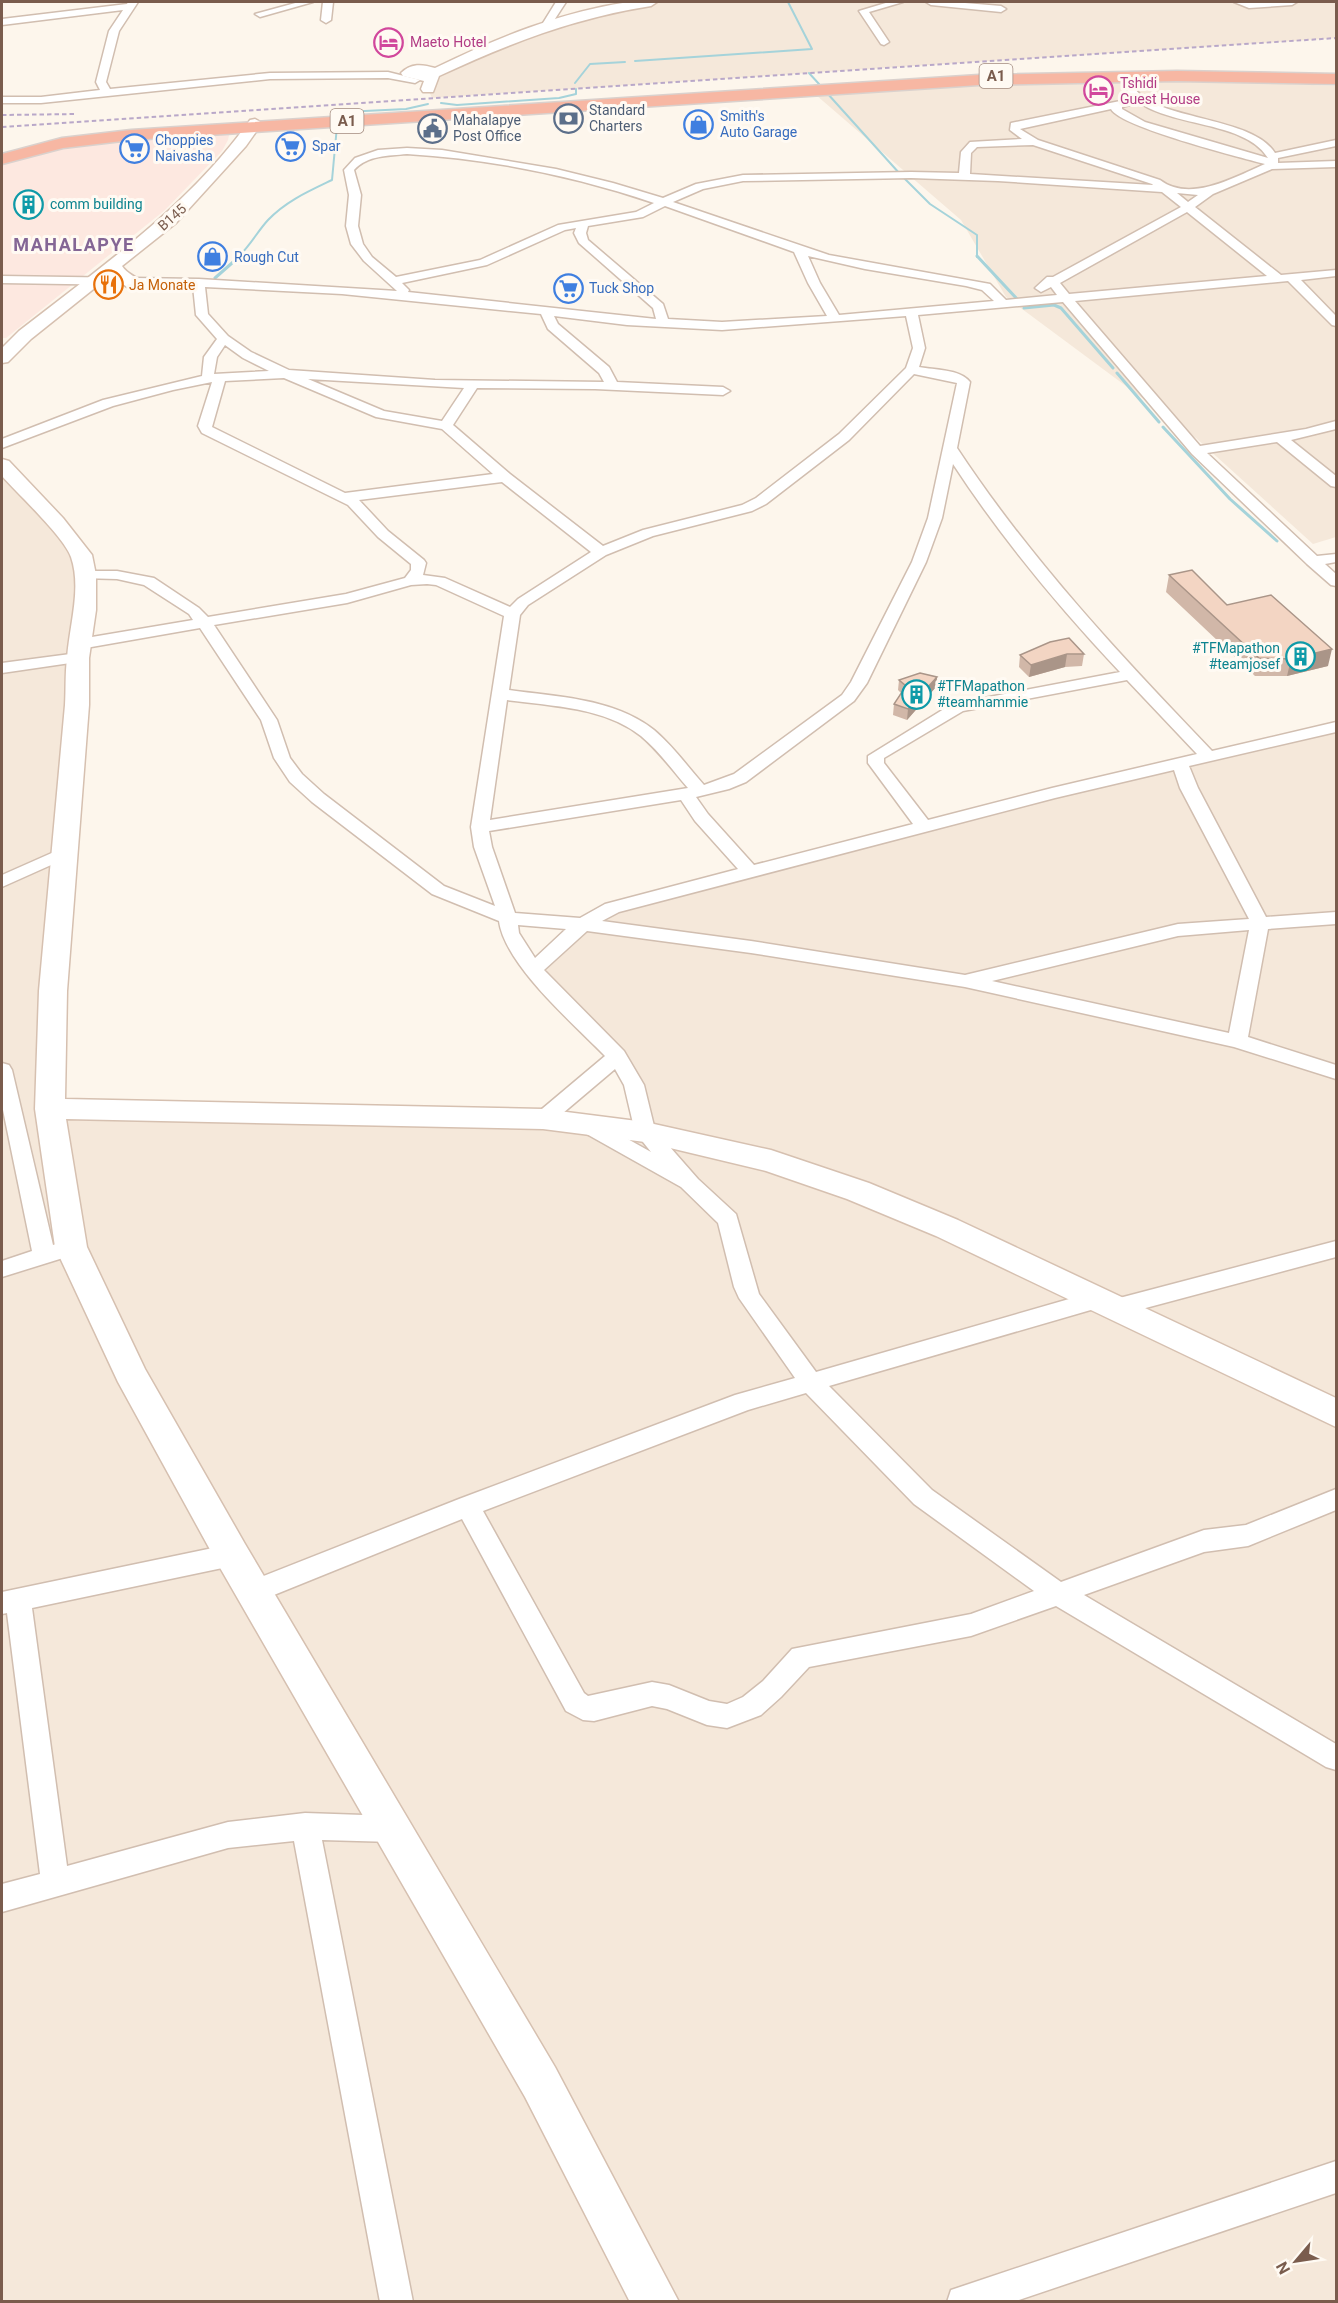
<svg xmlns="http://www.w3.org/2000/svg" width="1338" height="2303" viewBox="0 0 1338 2303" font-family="Roboto,sans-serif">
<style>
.residential{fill:#f5e8da}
.commercial{fill:#fde8e0}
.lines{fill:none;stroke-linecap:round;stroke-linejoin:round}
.stream-far1{stroke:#a5d3da;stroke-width:2}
.stream{stroke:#a5d3da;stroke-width:3}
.street-casing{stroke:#d1beb0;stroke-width:3}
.secondary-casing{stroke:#d6c0b0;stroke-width:3}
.highway-casing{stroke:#dad1cd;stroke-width:3}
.street{fill:#fff;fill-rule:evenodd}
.secondary{fill:#fff;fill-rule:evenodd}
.highway{fill:#f7b7a3;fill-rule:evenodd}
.rail{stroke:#b9a8c9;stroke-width:2;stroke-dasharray:4.5 3;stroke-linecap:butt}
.wall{fill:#d1b7a8}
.shaded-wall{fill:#aa9588}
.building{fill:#f3d5c3;stroke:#aa9588;stroke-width:1.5}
.labels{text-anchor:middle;stroke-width:6;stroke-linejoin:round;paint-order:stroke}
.far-hotel-label{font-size:14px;fill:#b23c85;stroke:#fffaf3;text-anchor:start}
.far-service-label{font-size:14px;fill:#4e5e75;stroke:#fffaf3;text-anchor:start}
.far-shop-label{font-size:14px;fill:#366cbe;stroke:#fffaf3;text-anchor:start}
.far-culture-label{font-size:14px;fill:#0d838f;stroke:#fffaf3;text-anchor:start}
.far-street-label{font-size:14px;fill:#7a5c4d;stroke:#fffaf3}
.far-food-label{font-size:14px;fill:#c56008;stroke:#fffaf3;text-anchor:start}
.shield{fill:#fffaf3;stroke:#a28b7f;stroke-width:1.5}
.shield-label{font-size:15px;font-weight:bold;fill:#7a5c4d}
.far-district-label{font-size:18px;font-weight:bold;letter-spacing:1.5px;fill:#846695;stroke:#fffaf3}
</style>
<rect width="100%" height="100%" fill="#fdf6ec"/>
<!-- residential -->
<path class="residential" d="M651,2H1336V38L432,98L428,89L433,77L454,63L626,5Z
M1111,77L1336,86V537L1313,544L1196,438L1006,297L961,220L816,95Z
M2,465L81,555L50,1109L645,1132L634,1085L533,970L593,916L1209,757L1336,727V2301H2Z"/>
<!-- commercial -->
<path class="commercial" d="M231,126L228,140L222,151L165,210L6,338H2V158L32,149Z"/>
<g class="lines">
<!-- stream-far1 -->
<path class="stream-far1" d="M635,61L812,49L788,2
M809,73L819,84
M575,83L590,64L625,62
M827,93L900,174
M441,103L457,105L559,98L576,94V89
M336,115L344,112L406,109L428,104
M903,177L930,204L977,235V257
M238,257C250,246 257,232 268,220C286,201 309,191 332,180L337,126"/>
<!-- stream -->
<path class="stream" d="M977,256L1017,299
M215,278L240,256
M1024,308L1054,305L1061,308L1113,368
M1117,373L1159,422
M1163,427L1230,499L1277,541"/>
<defs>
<path id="street" d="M128,2H138L119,31L106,82L110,89L270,73L388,72L420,80L415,83L388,78L270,79L41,103H2V97H41L100,90L96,82L109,31L123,10L2,25V19L127,4Z
M299,2H313L260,17L255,14Z
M323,2H333L331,20L326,23L321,20Z
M556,2H566L551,25H545L543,23Z
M889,2H903L869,12L889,42L884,45L881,44L859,11Z
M926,2H953L1001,6L1006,9L1001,12L931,5Z
M1234,2H1297L1292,5L1249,8Z
M1126,73L1131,76C1132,80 1133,86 1135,89C1159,121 1252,116 1275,153L1336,140V146L1278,158V163L1336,161V167L1272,169L1213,194L1195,207L1281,275L1336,270V276L1301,280L1336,316V326L1332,325L1288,281L1075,301L1200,446L1306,429L1336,421V429L1291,440L1336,476V487L1331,486L1277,442L1207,453L1317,556L1336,554V562L1325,564L1336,574V586L1331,585L1307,564L1192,454L1063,302L918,315L925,348L919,367C935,370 960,369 970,382L957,448C1030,559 1120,655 1212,751L1336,722V732L1189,766L1198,788L1266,917L1336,912V924L1268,929L1248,1037L1336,1065V1079L1234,1047L965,987L751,953L587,931L544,970L624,1051L644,1085L655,1130L698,1179L736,1214L759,1294L816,1372L1097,1291L1105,1294L1108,1301L1336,1241V1257L1112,1317L1104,1314L1101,1307L829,1386L932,1490L1061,1582L1204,1530L1246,1525L1336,1489V1510L1248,1546L1204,1552L1084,1595L1336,1744V1770L1326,1767L1056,1606L971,1636L809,1667L781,1697L761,1715L727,1728L707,1725L667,1709L652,1706L594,1721L583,1720L566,1711L462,1519L264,1599L255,1602L246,1599L242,1591L246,1583L459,1499L735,1395L795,1378L739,1298L734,1287L718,1223L681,1187L576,1128L573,1123L576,1118L583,1116L590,1118L651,1152L635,1132L624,1085L615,1069L550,1124L543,1126L536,1124L533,1119L536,1114L605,1056C574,1024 505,965 499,921L432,894L312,802L290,782L274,758L261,720L200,628L80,649L72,644L80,639L193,620L189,614L144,585L117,579L80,578L78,575L85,571H117L154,578L199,608L208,617L346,594L405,578L411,570V564L378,537L348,505L202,433L198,426L212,382L173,390L113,406L2,448V439L103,400L202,376L204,357L217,339L196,315L193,286L2,283V276L199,279L397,291L364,261L351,244L346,226L349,195L344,170L355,158L378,150L407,148L442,150L556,169L613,183L663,198L696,184L743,175L911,172L959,173L961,152L970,142L1022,139L1010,130L1011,123L1130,99L1135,102L1134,104L1122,107V109L1145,122L1268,158C1240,112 1134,133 1121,76ZM1111,109C1120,127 1239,157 1265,164C1235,177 1190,203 1160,180L1038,140L1020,129ZM1033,145L1152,184L1153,185L970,174L971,153L977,147ZM407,154C491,159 574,176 654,203L636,212L558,225L480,260L396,277L372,257L363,244L358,226L361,195L354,170C368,155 388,156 407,154ZM911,178L998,181L1162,192L1181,207L1053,277H1047L1035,288L1041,292L1051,287L1057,295L1006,300L990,284L829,255L673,202L703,189L743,181ZM1177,193L1198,195L1188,202ZM665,206L794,252L808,283L827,316L722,322L668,319L663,304L588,240L586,233L588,226L643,217ZM1187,212L1267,276L1069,294L1060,283ZM576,228L574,233L579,243L653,308L656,319L408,292L409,290L402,283L487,265L565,230ZM808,256L865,269L966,286L982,290L994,301L839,315L820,283ZM205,287L342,294L541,314L548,329L599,373L604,382L435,380L289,370L251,352L228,336L208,314ZM554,316L627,325L722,330L906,316L913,348L906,368L839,434L756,498L742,505L643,530L603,546L510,474L453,425L477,388L595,389L723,395L730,391L723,387L617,382L609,367L558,324ZM225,345L243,358L269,371L214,374L217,357ZM914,374L957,383L928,518L912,562L851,682L842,695L734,774L704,785C687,766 673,746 654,730C614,698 557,697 509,690L520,615L528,605L606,555L653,536L752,511L766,504L849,440ZM284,378L376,417L442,429L493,474L345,493L212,427L225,381ZM308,379L464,388L442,421L384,411ZM953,464C1002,539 1059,607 1120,672L952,704L868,756V763L913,824L754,865L708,814L696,797L729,789L746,782L854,701L867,683L926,562L942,518ZM502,482L591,552L518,599L510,607L445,578L423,575L426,563L424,560L388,531L359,500ZM427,584L436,585L504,616L471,827L474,847L495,906L444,886L324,794L302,774L290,758L277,720L214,625L347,603L411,585ZM1127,680L1197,754L1052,788L928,820L884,763V758L963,711ZM507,700C552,706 604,707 641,736C659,751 673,771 688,788L490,820ZM1174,770L1180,788L1249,919L1178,924L965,975L751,941L602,921L619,912L1055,798ZM681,800L695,821L738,869L605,904L580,918L515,913L492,847L489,831ZM518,925L566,929L535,958L519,933ZM1249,930L1229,1033L992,981L1178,936ZM806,1393L914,1504L1034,1591L971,1614L792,1649L763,1681L743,1697L727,1704L709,1701L669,1685L652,1682L588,1696L584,1693L483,1511L748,1410Z
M78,653L84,655L86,658L84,661L2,673V663Z
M63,848L69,849L72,853L69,857L2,887V875Z
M2,1063L9,1065L12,1070L53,1245L71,1239L79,1241L82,1247L79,1253L2,1277V1261L32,1251L2,1105Z
M232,1544L241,1547L245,1555L241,1563L232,1566L32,1608L67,1866L228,1822L305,1813L393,1816L403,1820L407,1829L403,1838L393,1842L322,1840L413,2302H380L294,1841L228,1848L2,1912V1884L40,1874L7,1613L2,1614V1592Z
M1336,2161V2193L1013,2302H947L951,2290L963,2286Z"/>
<path id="secondary" d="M629,2H657L651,6C574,18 510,43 439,76L433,92H423L421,89L424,81L403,76L401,73C411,63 422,64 435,68C497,38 560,12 629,2Z
M255,119L262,123L246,146L176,223L122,266C127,274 136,276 142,283L139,287H127L111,275L31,339L8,362L2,363V348L19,331C101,267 189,206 250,120Z
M2,459L9,461L63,518L92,555L96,575V610L89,658V705L67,991L65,1099L543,1109L645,1122L771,1150L869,1183L958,1220L1336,1398V1427L936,1236L847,1199L766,1171L645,1142L543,1129L66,1119L87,1247L145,1369L245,1544L555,2067L679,2302H630L525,2097L219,1566L118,1382L55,1247L35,1109L39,991L65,705C66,690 65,674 67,659C69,626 82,589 71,557C64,537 18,494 2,476Z"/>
<path id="highway" d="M1177,71L1336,74V84L1177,81L979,85L131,140L63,148L2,164V154L62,138L131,130L979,75Z"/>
</defs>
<!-- street casing -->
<use href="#street" class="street-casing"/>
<!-- secondary casing -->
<use href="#secondary" class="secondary-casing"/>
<!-- highway casing -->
<use href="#highway" class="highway-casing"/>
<!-- street -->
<use href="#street" class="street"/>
<!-- secondary -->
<use href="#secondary" class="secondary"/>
<!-- highway -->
<use href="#highway" class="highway"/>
<!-- rail -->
<path class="rail" d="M2,115L76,114
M2,127L1336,38"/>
</g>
<!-- wall -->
<path class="wall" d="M1169,575L1227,605L1328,666L1287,676H1255L1166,592Z
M1084,654L1082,666L1065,667L1029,677L1019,667L1020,655Z
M937,677L936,687L907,720L893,715L894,704L901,693L898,690L899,680Z"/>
<!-- shaded-wall -->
<path class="shaded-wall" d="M1332,649L1328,666L1287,676L1291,659Z
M1067,654L1065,667L1029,677L1031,665Z
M937,677L936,687L907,720L908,709Z"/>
<!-- building -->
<path class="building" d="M1192,570L1227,605L1271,595L1332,649L1291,659L1259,658L1169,575Z
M1069,638L1084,654H1067L1031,665L1020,655L1050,642Z
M920,673L937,677L908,709L894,704L906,686L899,680Z"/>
<!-- icons -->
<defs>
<symbol id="hotel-ring" viewBox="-11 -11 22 22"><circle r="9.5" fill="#fffaf3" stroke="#d1479c" stroke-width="1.5"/><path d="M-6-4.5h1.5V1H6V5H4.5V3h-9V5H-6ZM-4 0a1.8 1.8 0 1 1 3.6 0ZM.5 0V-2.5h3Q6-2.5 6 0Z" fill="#d1479c"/></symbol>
<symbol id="bank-ring" viewBox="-11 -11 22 22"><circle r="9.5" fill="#fffaf3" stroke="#5c6f8a" stroke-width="1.5"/><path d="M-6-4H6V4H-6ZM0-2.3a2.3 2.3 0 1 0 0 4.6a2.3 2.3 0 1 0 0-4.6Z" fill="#5c6f8a"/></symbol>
<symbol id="shop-ring" viewBox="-11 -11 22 22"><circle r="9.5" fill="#fffaf3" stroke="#3f7fe0" stroke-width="1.5"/><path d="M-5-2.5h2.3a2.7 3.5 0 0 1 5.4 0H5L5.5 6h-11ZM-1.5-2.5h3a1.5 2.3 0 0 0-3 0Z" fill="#3f7fe0"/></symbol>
<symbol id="civic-ring" viewBox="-11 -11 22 22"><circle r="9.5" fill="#fffaf3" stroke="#5c6f8a" stroke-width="1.5"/><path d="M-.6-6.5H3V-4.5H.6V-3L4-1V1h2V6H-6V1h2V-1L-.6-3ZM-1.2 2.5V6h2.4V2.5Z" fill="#5c6f8a"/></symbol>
<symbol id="supermarket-ring" viewBox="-11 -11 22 22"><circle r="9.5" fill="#fffaf3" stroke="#3f7fe0" stroke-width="1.5"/><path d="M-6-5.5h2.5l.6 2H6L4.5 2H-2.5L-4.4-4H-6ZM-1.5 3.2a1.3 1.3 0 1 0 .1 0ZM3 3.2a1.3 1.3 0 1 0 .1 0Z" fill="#3f7fe0"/></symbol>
<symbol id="building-ring" viewBox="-11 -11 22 22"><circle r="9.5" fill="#fffaf3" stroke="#0f9aa8" stroke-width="1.5"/><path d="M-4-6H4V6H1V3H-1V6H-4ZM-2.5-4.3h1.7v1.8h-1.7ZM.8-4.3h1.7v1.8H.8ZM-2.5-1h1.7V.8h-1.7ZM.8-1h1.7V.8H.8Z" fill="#0f9aa8"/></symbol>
<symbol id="restaurant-ring" viewBox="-11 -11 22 22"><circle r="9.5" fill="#fffaf3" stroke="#e8710a" stroke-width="1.5"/><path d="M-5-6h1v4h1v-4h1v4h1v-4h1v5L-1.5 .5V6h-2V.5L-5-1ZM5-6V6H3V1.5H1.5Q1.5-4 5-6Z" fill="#e8710a"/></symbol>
</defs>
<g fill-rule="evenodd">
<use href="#hotel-ring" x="372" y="26" width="33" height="33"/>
<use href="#hotel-ring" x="1082" y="74" width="33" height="33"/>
<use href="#bank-ring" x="552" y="102" width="33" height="33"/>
<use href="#shop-ring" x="682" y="108" width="33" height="33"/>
<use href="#civic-ring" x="416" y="112" width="33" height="33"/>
<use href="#supermarket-ring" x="274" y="130" width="33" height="33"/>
<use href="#supermarket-ring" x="118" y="132" width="33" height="33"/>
<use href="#building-ring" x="12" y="188" width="33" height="33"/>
<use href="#shop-ring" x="196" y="240" width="33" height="33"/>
<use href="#restaurant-ring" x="92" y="268" width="33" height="33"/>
<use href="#supermarket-ring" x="552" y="272" width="33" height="33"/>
<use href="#building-ring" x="1284" y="640" width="33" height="33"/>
<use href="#building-ring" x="900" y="678" width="33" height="33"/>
</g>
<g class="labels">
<!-- far-hotel labels -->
<g class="far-hotel-label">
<text x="410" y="47">Maeto Hotel</text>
<text x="1120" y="88">Tshidi<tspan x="1120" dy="16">Guest House</tspan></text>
</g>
<!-- far-service labels -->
<g class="far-service-label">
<text x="589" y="115">Standard<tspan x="589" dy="16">Charters</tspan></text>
<text x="453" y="125">Mahalapye<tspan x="453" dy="16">Post Office</tspan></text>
</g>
<!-- far-shop labels -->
<g class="far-shop-label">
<text x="720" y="121">Smith's<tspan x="720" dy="16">Auto Garage</tspan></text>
<text x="155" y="145">Choppies<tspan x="155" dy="16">Naivasha</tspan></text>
<text x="312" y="151">Spar</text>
<text x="234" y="262">Rough Cut</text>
<text x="589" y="293">Tuck Shop</text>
</g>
<!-- far-culture labels -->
<g class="far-culture-label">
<text x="50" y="209">comm building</text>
<text x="1280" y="653" text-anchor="end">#TFMapathon<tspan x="1280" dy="16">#teamjosef</tspan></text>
<text x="937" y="691">#TFMapathon<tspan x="937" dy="16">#teamhammie</tspan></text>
</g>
<!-- far-street labels -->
<g class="far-street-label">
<text transform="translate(172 217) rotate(-42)" y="5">B145</text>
</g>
<!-- far-food labels -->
<g class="far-food-label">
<text x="129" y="290">Ja Monate</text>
</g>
<!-- shield labels -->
<g class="shield">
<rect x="979.5" y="64" width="33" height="24" rx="4.5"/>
<rect x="330.5" y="109" width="33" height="24" rx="4.5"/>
</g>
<g class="shield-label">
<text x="996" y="81">A1</text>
<text x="347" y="126">A1</text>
</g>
<!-- far-district labels -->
<g class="far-district-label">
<text x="74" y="251">MAHALAPYE</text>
</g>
</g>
<!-- border -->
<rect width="1338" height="2303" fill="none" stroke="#7a5c4d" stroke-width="6"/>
<!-- north arrow -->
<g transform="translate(1296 2261) rotate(241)" stroke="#fffaf3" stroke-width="4.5" paint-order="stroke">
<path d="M0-4.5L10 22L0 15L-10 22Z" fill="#7a5c4d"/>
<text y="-9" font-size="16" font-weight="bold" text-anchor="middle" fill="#7a5c4d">N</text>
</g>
</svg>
